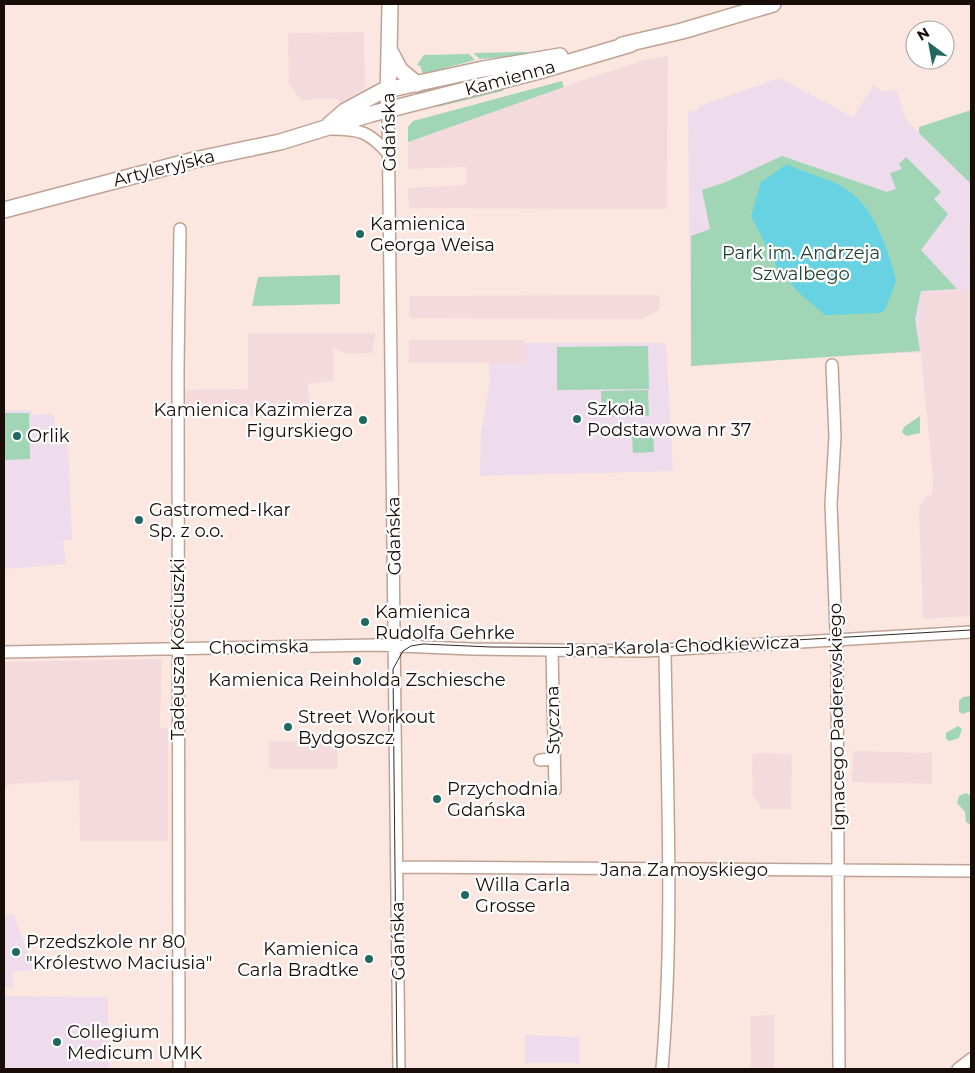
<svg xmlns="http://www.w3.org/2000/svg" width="975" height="1073" viewBox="0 0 975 1073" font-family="Montserrat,sans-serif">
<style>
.commercial{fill:#f5dadd}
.education{fill:#eedbec}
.green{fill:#a0d5b6}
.water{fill:#67d3e2}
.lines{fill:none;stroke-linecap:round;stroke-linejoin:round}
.minor-casing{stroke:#c0a295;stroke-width:14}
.major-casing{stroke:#c0a295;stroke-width:18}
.minor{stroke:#fff;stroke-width:11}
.major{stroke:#fff;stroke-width:15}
.tram{stroke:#342823;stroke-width:1}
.poi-dot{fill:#206961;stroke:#fff;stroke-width:2}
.labels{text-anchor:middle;stroke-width:4.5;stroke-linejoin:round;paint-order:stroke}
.street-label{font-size:18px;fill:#180d09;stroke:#fff}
.poi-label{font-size:18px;fill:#180d09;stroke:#fff;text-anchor:start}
.park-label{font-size:18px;fill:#1b3e2c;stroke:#fff}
</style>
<rect width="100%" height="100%" fill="#fbe7df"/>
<!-- commercial -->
<path class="commercial" d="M364,32L365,88L341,103L335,98L301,100L289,83L288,33Z
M668,56L667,209L409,208L408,188L467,185L466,167L408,169V142L580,81L645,60Z
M968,226H971V616L923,619L919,509L927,495H932L933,478L918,323L923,314L922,293L969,290Z
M660,295L659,310L641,319L410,318L409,296Z
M248,333H375L372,353L349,354L333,348L334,382L308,383L310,409L283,410L278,416L184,417L185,390L248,389Z
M409,340H525V363H409Z
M162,659L160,727L168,728V841H80L79,780L13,784L4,787V662Z
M269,741H337L338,769H269Z
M853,751L932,753V784L852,782Z
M755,753L789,754L792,756L791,809H760L759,802L753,797L752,756Z
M774,1015V1069H751L750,1016Z"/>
<!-- education -->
<path class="education" d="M779,78L853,117L874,85L882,92L896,89L906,119L971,184V226H968L969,290L922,293L923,314L918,323L921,353H843L691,366L688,112L698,110L699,106Z
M525,343H666L673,471L480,476L481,431L490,383L489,363H525Z
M4,410H32L33,415L51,414L55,418V444H68L72,540H63L66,564L4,569Z
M13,913L34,970L12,972L13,988L4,987V918Z
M5,996L108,997L109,1069H5Z
M525,1035L579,1037V1063H525Z"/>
<!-- green -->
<path class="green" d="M527,52V55L480,59L473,53Z
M469,54L475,60L423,74L420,66L417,65L424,55Z
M562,81L564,87L408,142V127L413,121Z
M504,87L503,91L437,107L430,105Z
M971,110V184L919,133V127Z
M782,156L887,192L896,189L890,173L902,169L899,164L906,157L941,192L934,199L948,214L921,250L957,289L921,291L915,319L920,351L691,366V236L710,229L702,190L726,182Z
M340,275V304L252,306L258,277Z
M648,346L649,389L557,390V347Z
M648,390L649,416L602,417L601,391Z
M4,413H29L30,459L4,460Z
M920,416V433L906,436L902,432L904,427Z
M653,432L654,452L633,453L632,434Z
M971,696V711L962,714L959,711V701L963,697Z
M958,726L962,729L959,738L950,741L946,739V733Z
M966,793L971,796V825L966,822L965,812L957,803L959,796Z"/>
<!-- water -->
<path class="water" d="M787,164C805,174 827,177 844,188C874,206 886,245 895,276L896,281L885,310L879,313L825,315L798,292L777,267L751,216L761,182Z"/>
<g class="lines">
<defs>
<path id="minor" d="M388,109L399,1069
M331,129C361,129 369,132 389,154
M832,365L835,437L831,504L837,656L839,1069
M552,650L555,790
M4,652L375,645L472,649L645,651L971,632
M540,760L554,759
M397,867L971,871
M179,1069L178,368L180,229
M662,1069C674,929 667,790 665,650
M958,1069L971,1059"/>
<path id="major" d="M622,45L682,31L773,4
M390,51L400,70L417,84
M388,100L390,4
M329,125L345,111L382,91L483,69L560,56
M4,210L194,160L280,142L371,114L539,71L631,44"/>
</defs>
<!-- minor casing -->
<use href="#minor" class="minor-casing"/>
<!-- major casing -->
<use href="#major" class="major-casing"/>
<!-- minor -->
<use href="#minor" class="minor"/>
<!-- major -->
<use href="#major" class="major"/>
<!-- tram -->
<path class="tram" d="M397,1069L393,669L403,651L411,646L423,644L491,647L655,648L971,630"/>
</g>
<!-- markers -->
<g class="poi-dot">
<circle cx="360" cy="234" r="5"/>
<circle cx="577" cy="419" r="5"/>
<circle cx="363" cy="420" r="5"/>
<circle cx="17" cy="436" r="5"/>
<circle cx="139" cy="520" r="5"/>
<circle cx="365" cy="622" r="5"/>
<circle cx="357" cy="661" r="5"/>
<circle cx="288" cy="727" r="5"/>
<circle cx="437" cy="799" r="5"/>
<circle cx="465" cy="895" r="5"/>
<circle cx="16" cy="952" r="5"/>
<circle cx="369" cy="959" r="5"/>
<circle cx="57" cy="1042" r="5"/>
</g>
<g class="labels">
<!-- street labels -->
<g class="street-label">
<text transform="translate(510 78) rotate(-15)" y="6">Kamienna</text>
<text transform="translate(389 132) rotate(-91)" y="6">Gdańska</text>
<text transform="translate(164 168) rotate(-14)" y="6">Artyleryjska</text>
<text transform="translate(394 536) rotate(-91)" y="6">Gdańska</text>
<text transform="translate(683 646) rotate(-2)" y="6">Jana Karola Chodkiewicza</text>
<text transform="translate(259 647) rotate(-1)" y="6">Chocimska</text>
<text transform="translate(178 649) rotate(-90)" y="6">Tadeusza Kościuszki</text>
<text transform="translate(837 717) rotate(-91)" y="6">Ignacego Paderewskiego</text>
<text transform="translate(553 720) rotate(-91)" y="6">Styczna</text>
<text x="684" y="876">Jana Zamoyskiego</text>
<text transform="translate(398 941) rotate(-91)" y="6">Gdańska</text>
</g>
<!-- poi labels -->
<g class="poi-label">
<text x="370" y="230">Kamienica<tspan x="370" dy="21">Georga Weisa</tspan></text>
<text x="587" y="415">Szkoła<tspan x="587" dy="21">Podstawowa nr 37</tspan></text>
<text x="353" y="416" text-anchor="end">Kamienica Kazimierza<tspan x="353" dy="21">Figurskiego</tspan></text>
<text x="27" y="442">Orlik</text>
<text x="149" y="516">Gastromed-Ikar<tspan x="149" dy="21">Sp. z o.o.</tspan></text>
<text x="375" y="618">Kamienica<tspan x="375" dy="21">Rudolfa Gehrke</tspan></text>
<text x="357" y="686" text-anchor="middle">Kamienica Reinholda Zschiesche</text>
<text x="298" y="723">Street Workout<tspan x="298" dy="21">Bydgoszcz</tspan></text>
<text x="447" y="795">Przychodnia<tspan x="447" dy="21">Gdańska</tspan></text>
<text x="475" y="891">Willa Carla<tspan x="475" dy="21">Grosse</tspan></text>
<text x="26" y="948">Przedszkole nr 80<tspan x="26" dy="21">"Królestwo Maciusia"</tspan></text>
<text x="359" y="955" text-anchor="end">Kamienica<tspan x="359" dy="21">Carla Bradtke</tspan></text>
<text x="67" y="1038">Collegium<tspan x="67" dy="21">Medicum UMK</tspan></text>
</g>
<!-- park labels -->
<g class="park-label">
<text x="801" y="259">Park im. Andrzeja<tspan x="801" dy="21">Szwalbego</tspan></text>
</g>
</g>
<!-- border -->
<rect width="975" height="1073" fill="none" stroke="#180d09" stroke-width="10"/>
<!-- north arrow -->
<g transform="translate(930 45) rotate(328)"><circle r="24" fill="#ffffff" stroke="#a39e9d"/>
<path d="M0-4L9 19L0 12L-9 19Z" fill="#206961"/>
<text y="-8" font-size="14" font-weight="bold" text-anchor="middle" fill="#180d09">N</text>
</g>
</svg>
